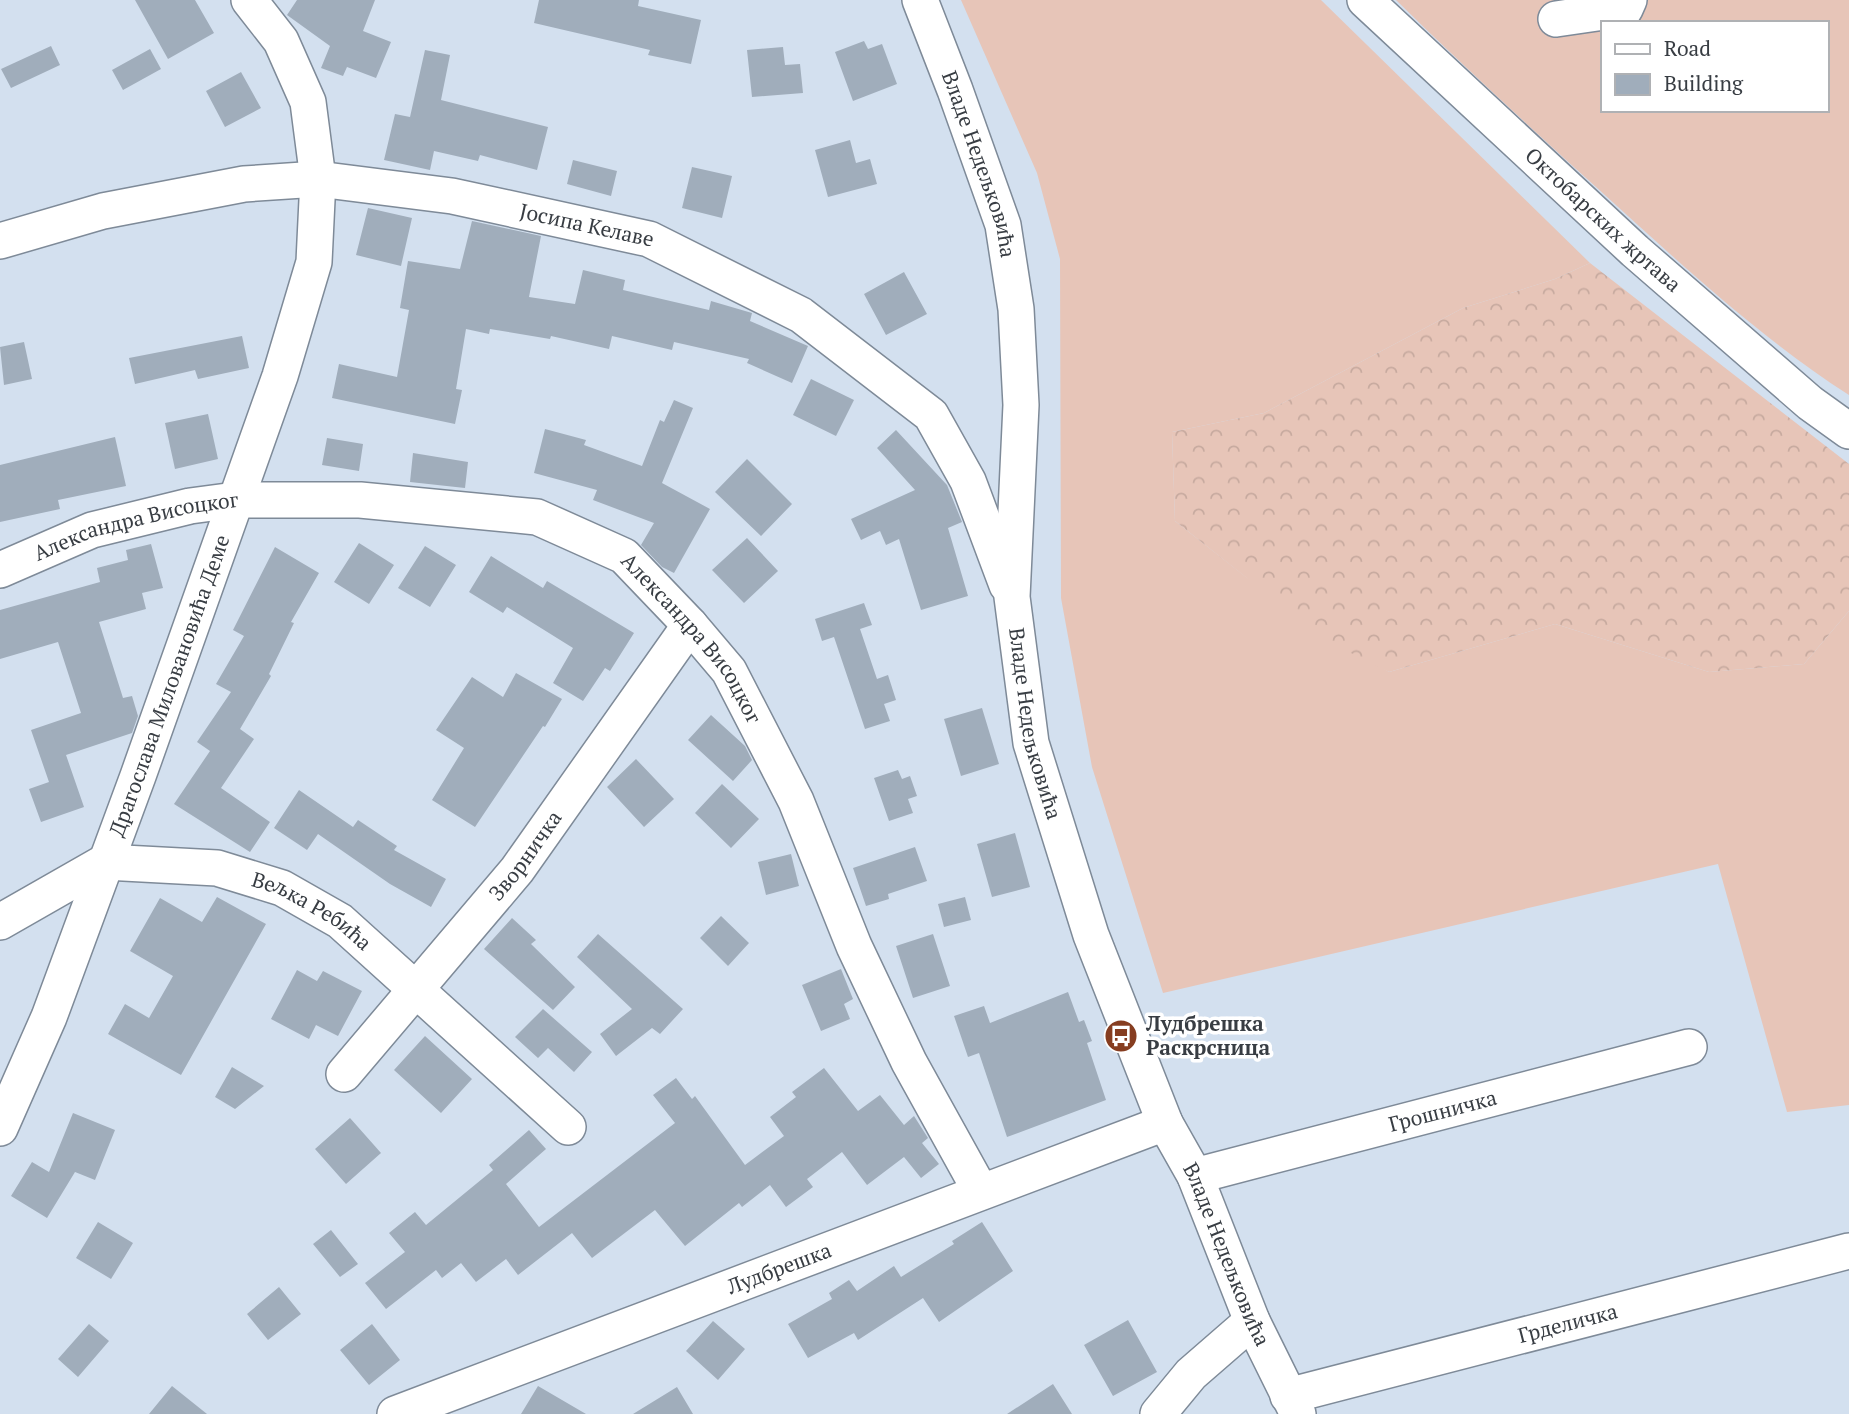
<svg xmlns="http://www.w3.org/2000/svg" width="1849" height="1414" viewBox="0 0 1849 1414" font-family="'PT Serif',serif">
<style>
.grass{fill:#e7c5b8;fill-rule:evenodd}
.forest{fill:url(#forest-crowns)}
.building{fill:#a0adbb}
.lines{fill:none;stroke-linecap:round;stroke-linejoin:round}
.minor-casing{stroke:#7e8a98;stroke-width:38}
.minor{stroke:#fff;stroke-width:35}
.labels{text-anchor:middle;stroke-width:7;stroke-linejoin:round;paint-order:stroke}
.street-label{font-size:21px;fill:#383d43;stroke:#fff}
.poi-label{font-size:21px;font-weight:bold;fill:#383d43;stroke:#fff;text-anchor:start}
</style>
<defs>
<pattern id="forest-crowns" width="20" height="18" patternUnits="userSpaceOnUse" patternTransform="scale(1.75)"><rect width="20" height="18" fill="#e7c5b8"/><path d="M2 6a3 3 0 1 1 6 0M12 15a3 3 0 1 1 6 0" fill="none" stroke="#c7aa9f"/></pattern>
</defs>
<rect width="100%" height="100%" fill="#d3e0ef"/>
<!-- grass -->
<path class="grass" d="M961,0H1321L1590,263L1555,279L1463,308L1264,413L1172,432L1175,521L1246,577L1389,672L1555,624L1709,672L1804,664L1849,611V1105L1787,1112L1718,864L1163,993L1092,767L1061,598L1060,259L1037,173Z
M1396,0H1849V395C1762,339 1683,266 1606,196C1535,132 1464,67 1396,0ZM1602,23H1826V110H1602Z"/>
<!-- forest -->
<path class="forest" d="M1590,263L1849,464V611L1804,664L1709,672L1555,624L1389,672L1325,640L1175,521L1172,432L1264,413L1463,308L1555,279Z"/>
<!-- building -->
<path class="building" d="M135,0H195L214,33L168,59Z
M297,0H375L363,31L391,42L376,78L347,67L343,76L321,68L330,46L287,15Z
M539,0H639L638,6L701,20L691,64L648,55L650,50L534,23Z
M864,41L868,49L882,44L897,84L853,101L835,52Z
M51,46L60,65L11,88L1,69Z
M783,47L785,65L800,64L803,93L752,97L747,50Z
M150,49L161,69L123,90L112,70Z
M425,50L450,55L441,100L548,127L537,170L480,155L478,161L434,151L430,170L384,160L395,114L410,117Z
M241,72L261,108L225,127L206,91Z
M850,140L856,163L870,159L877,184L828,197L815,150Z
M573,160L617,171L611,196L567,184Z
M692,167L732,176L722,218L682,208Z
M368,208L412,218L401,266L356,255Z
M472,221L541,236L529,297L575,304L583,270L625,280L623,290L709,310L711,301L752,313L750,321L808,346L792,383L747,363L749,359L674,342L672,350L612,336L609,349L551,336L550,339L490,329L489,334L466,329L456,389L462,390L455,424L332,398L339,364L397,377L409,310L400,308L408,261L460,269Z
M904,272L927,314L886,335L864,294Z
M242,336L249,368L198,379L195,370L135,384L129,358Z
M24,342L32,379L4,385L0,347Z
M811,379L854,400L836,436L793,415Z
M674,400L693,408L662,483L710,509L674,573L662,567L641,545L654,523L593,500L597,490L534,473L545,429L586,440L584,445L642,466L660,420L664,422Z
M208,414L218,459L175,469L165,423Z
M896,430L947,485L962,522L948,528L968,596L921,610L899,539L886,545L880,531L861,540L851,519L915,490L877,448Z
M115,437L126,486L58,500L60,509L0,522V465Z
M327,438L363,444L359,471L322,465Z
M413,453L468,462L465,488L410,482Z
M747,459L792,504L761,536L715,492Z
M747,538L778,571L744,603L712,570Z
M359,543L394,565L369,604L334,582Z
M151,544L163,588L142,593L146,609L99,622L123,698L132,696L138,716L132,733L66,755L84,807L41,822L29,789L49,782L31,730L81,713L58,642L0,659V610L100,582L97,568L128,560L126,550Z
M425,546L456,565L430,607L398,588Z
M275,547L319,573L291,622L294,623L269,674L271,676L240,729L254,739L221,788L270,822L250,852L174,804L210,751L197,742L231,692L216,684L244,636L233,630Z
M491,556L543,588L547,581L634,633L610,671L605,668L583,701L553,683L573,648L507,607L503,613L469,592Z
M864,603L872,625L860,629L877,679L888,675L896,700L884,704L890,721L865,729L834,637L822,641L815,619Z
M516,673L562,699L545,727L543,726L475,827L432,800L464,748L436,730L472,677L503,697Z
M982,708L999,764L961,776L944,719Z
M711,715L745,746L752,760L733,781L688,740Z
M636,759L674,799L644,827L607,787Z
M898,770L902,779L910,776L917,796L908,799L913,813L889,821L874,778Z
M722,784L759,819L731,848L695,813Z
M299,790L353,827L358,820L397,846L394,850L446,879L431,907L390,884L318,834L307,850L274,828Z
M1015,833L1030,887L992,897L977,844Z
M915,847L927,881L888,894L889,899L866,906L853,868Z
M791,854L799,886L766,895L758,862Z
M217,897L266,924L181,1075L108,1034L125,1004L149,1018L173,976L130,951L160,898L202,922Z
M965,897L971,920L944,927L938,904Z
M721,916L749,943L728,966L700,938Z
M512,918L536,940L531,944L575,987L553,1010L484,949Z
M598,934L683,1009L660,1034L652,1028L616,1056L600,1034L632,1009L577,957Z
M933,934L950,986L913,998L896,946Z
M841,969L853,999L844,1004L850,1019L821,1031L802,985Z
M297,970L317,981L323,971L362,991L338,1036L316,1025L309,1039L271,1019Z
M1068,992L1079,1022L1084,1020L1092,1041L1087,1043L1106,1100L1007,1137L979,1053L968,1057L954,1016L984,1006L990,1023Z
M543,1009L592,1052L574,1072L548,1048L538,1058L515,1037Z
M425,1036L472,1079L441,1113L394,1070Z
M232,1067L264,1086L235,1109L215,1097Z
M824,1068L858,1111L880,1095L904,1125L914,1116L928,1138L922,1143L939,1164L921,1178L904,1157L867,1185L842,1152L807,1179L813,1187L786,1207L770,1185L742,1207L739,1203L685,1246L655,1210L592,1258L572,1233L518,1275L506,1259L476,1282L461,1263L442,1278L436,1270L386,1309L365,1283L405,1252L389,1233L415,1212L426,1225L493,1170L489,1165L529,1130L546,1149L506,1184L539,1227L675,1123L653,1095L676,1078L692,1099L695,1096L745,1165L784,1136L770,1117L796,1097L792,1092Z
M73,1113L115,1130L95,1180L75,1172L47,1218L11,1196L32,1162L49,1172Z
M350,1118L381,1153L346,1184L315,1149Z
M98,1222L133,1243L111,1279L76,1258Z
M982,1222L1013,1271L939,1322L923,1298L858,1340L854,1333L808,1358L788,1324L832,1299L829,1293L849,1280L857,1291L894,1266L901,1277L954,1244L952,1241Z
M331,1230L358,1264L340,1277L313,1244Z
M279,1287L301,1314L268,1340L247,1314Z
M1128,1320L1157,1372L1113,1396L1084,1345Z
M713,1321L745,1349L718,1380L686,1351Z
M89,1324L109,1341L78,1377L58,1359Z
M372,1324L400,1360L369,1385L340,1350Z
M1053,1384L1072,1414H1007Z
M172,1386L207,1414H149Z
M538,1386L586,1414H521Z
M677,1387L693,1414H633Z"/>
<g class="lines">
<defs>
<g id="minor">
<path id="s1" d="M920,0L955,90L1003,225L1016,309L1021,405L1012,597L1031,743L1091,935L1165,1123L1195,1176L1252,1321L1298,1414"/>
<path id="s2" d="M1365,0L1635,251L1810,403L1849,431"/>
<path d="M1556,19L1625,9L1629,0"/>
<path id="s3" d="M0,241L103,211L244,184L318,179L452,196L649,239L801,315L931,415L968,481L1007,585"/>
<path id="s4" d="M0,570L92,530L190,506L235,500H360L537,517L624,556L690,625L729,671L796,801L854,946L909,1062L981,1192"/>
<path id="s5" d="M0,922L105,862L217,868L282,888L340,921L568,1127"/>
<path id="s6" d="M344,1074L517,870L690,625"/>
<path id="s7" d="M0,1128L49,1017L138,776L280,376L314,262L318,179L308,102L281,41L249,0"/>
<path id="s8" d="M1195,1176L1689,1047"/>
<path id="s9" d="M1288,1396L1849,1251"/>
<path id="s10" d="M395,1414L1165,1123"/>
<path d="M1158,1414L1191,1374L1252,1321"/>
</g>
</defs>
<!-- minor casing -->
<use href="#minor" class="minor-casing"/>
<!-- minor -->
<use href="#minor" class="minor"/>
</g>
<!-- icons -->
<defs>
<symbol id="bus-disc" viewBox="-11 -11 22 22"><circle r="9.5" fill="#863d20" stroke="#fff"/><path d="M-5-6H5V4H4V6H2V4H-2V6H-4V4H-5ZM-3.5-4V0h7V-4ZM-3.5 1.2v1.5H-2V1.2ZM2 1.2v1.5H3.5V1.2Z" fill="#fff"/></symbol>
</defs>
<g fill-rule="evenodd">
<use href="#bus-disc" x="1102" y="1017" width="38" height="38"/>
</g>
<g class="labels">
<!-- street labels -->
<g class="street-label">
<text dy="7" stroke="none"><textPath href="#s1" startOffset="175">Владе Недељковића</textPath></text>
<text dy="7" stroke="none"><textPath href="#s2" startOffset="324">Октобарских жртава</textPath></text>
<text dy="7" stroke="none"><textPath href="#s3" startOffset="598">Јосипа Келаве</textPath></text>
<text dy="7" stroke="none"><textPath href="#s4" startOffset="144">Александра Висоцког</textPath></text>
<text dy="7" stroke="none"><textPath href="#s4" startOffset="752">Александра Висоцког</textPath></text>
<text dy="7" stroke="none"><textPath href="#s7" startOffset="474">Драгослава Миловановића Деме</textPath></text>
<text dy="7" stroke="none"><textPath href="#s1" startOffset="742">Владе Недељковића</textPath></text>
<text dy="7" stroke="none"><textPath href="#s6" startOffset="284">Зворничка</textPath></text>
<text dy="7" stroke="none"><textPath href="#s5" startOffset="338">Вељка Ребића</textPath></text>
<text dy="7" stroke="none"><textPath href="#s8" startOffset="256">Грошничка</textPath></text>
<text dy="7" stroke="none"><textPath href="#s1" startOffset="1309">Владе Недељковића</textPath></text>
<text dy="7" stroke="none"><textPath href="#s10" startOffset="411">Лудбрешка</textPath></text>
<text dy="7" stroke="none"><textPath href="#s9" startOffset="289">Грделичка</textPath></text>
</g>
<!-- poi labels -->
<g class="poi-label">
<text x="1146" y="1031">Лудбрешка<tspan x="1146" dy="24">Раскрсница</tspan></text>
</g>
</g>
<!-- legend -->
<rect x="1601" y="21" width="228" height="91" fill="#ffffff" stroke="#afb1b4" stroke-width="2"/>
<rect x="1615" y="44" width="35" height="10" fill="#ffffff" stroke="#afb1b4" stroke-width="2"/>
<text x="1664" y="56" font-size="21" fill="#383d43">Road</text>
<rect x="1615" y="74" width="35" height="21" fill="#a0adbb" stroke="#afb1b4" stroke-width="2"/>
<text x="1664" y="91" font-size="21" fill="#383d43">Building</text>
</svg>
